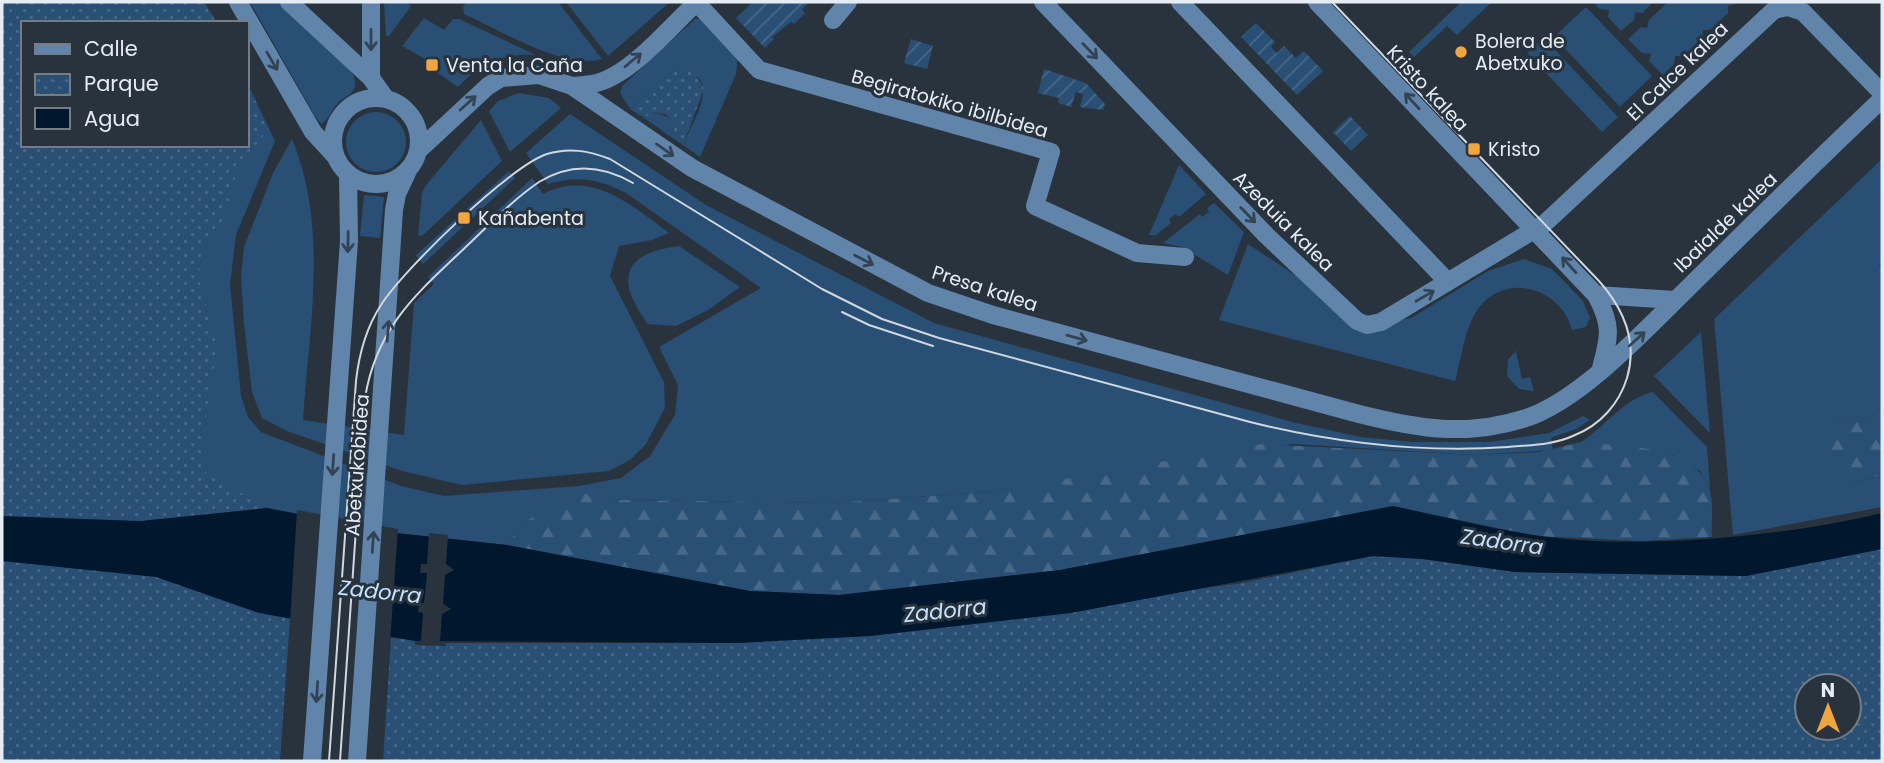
<svg xmlns="http://www.w3.org/2000/svg" width="1884" height="763" viewBox="0 0 1884 763" font-family="Poppins,sans-serif">
<style>
.grass{fill:#294f75}
.forest{fill:url(#forest-firs)}
.park{fill:url(#park-dots);fill-rule:evenodd}
.garden{fill:url(#garden-furrows)}
.water{fill:#00172e}
.pier{fill:#28333e}
.lines{fill:none;stroke-linecap:round;stroke-linejoin:round}
.minor{stroke:#6185aa;stroke-width:18}
.tram{stroke:#cfd7df;stroke-width:2}
.oneway{stroke:#334354}
.poi-dot{fill:#f1a540;stroke:#28333e;stroke-width:2.5}
.labels{text-anchor:middle;stroke-width:6;stroke-linejoin:round;paint-order:stroke}
.poi-label{font-size:19px;fill:#e5ecf4;stroke:#28333e;text-anchor:start}
.street-label{font-size:19px;fill:#e5ecf4;stroke:#28333e}
.water-label{font-size:21px;font-style:italic;fill:#c6e2ff;stroke:#28333e}
</style>
<defs>
<pattern id="forest-firs" width="22" height="20" patternUnits="userSpaceOnUse" patternTransform="scale(1.75)"><rect width="22" height="20" fill="#294f75"/><path d="M5 1l3.5 6h-7zM16 11l3.5 6h-7z" fill="#486889"/></pattern>
<pattern id="park-dots" width="8" height="8" patternUnits="userSpaceOnUse" patternTransform="scale(1.75)"><rect width="8" height="8" fill="#294f75"/><path d="M2 2h.1M6 6h.1" fill="none" stroke="#486889" stroke-width="1.8" stroke-linecap="round"/></pattern>
<pattern id="garden-furrows" width="10" height="10" patternUnits="userSpaceOnUse" patternTransform="scale(1.75)"><rect width="10" height="10" fill="#294f75"/><path d="M-1 1l2-2M0 10L10 0M9 11l2-2" fill="none" stroke="#486889"/></pattern>
</defs>
<rect width="100%" height="100%" fill="#28333e"/>
<!-- grass -->
<path class="grass" d="M2,2H204L217,23H23V145H247V83L275,141L236,235L230,285L241,396L248,417L261,432L401,486L444,496L579,486L621,478L650,456L675,415L678,385L659,347L761,288L626,193C599,179 578,175 548,184L526,153L570,114L706,205L934,323L1296,423L1361,437L1413,442H1490L1549,433L1583,416L1590,420L1576,429L1551,438L1553,450L1476,455L1294,444L998,491L833,503L621,500L574,493L524,522L507,545L396,533L267,508L206,475L59,436Z
M250,2H279C295,16 358,62 355,84C354,96 344,96 338,103C331,110 330,118 321,124L315,116Z
M384,2H406L411,6L389,36H386Z
M467,2H558L602,59C564,70 500,30 464,14L463,7Z
M566,2H670L608,56Z
M1461,2H1492L1457,35L1447,26L1414,57L1409,52Z
M1593,2H1653L1642,13L1635,12L1634,20L1621,31L1608,17L1609,10L1600,9Z
M1668,2H1741L1728,6V13L1710,30H1703L1702,38L1683,56H1675L1674,64L1663,75L1649,61L1651,54L1642,53L1628,39L1641,27L1647,28L1649,20Z
M1586,7L1652,76L1620,107L1554,37Z
M424,18L444,30L453,19H459L536,55C503,53 480,63 458,87L438,73L441,68L402,46Z
M695,19H700L738,54L736,74L700,157L683,145C695,116 725,75 676,68L630,109L620,93L622,86Z
M1544,38L1618,117L1602,132L1527,53Z
M519,93L549,98L561,108L510,152L489,111L498,101Z
M346 142a30 30 0 1 1 60 0a30 30 0 1 1-60 0Z
M654,112L670,118L674,127L671,137L644,118Z
M481,120L502,161L422,236L418,235L422,193L426,185Z
M292,139C329,228 309,327 303,420L404,435L414,303L434,284L428,277L532,178L543,194C592,169 631,205 669,233L652,240L619,246L610,276L664,382L665,408L646,444L630,460L609,471L462,485L402,471L287,431L262,418L252,392L244,324L241,277L244,247L273,173Z
M1882,159V262L1879,265L1882,268V414L1828,423L1851,483L1882,475V507L1733,535L1714,319Z
M1179,165L1206,194L1179,217L1176,214L1169,219L1171,223L1156,235H1149Z
M509,171L515,178L423,264L416,255Z
M364,195L384,197L380,238L360,236Z
M1214,203L1244,232L1228,275L1182,247L1163,243L1200,214L1202,217L1209,212L1207,208Z
M1248,244L1304,281L1352,327L1411,318L1488,271L1524,259L1552,269L1583,301L1590,318L1586,327L1572,330C1563,291 1511,272 1482,304C1465,322 1462,358 1455,381L1219,320Z
M679,246L740,287L708,310L676,326L648,324C615,280 622,253 679,246Z
M1701,332L1710,433L1654,376Z
M1518,349L1516,352L1522,379L1530,377L1534,391L1519,389L1507,376L1508,359Z
M1653,392L1707,447L1710,489L1700,471L1673,455L1581,442C1606,426 1623,399 1653,392Z"/>
<!-- forest -->
<path class="forest" d="M1882,414V475L1851,483L1824,452L1827,423Z
M1581,442C1620,447 1693,443 1709,488C1714,502 1711,522 1712,537L1642,541L1536,536L1393,506L1060,570L839,595L750,591L507,545L524,522L574,492L621,500L833,503L998,491L1262,444L1476,455L1540,452Z"/>
<!-- park -->
<path class="park" d="M2,2H204L217,23H23V145H247V83L269,129L238,166L226,215L204,246L198,276L217,347L201,446L206,474L267,508L290,618L280,761H2Z
M676,68L693,70L704,89L683,145L671,137L674,127L667,115L654,112L644,118L630,109Z
M1882,549V761H383L391,638L446,643H738L1237,584L1373,556L1423,559L1515,572L1745,576ZM1807,686H1849V728H1807Z"/>
<!-- garden -->
<path class="garden" d="M753,2H810L802,9L805,13L794,24L791,22L772,37L774,39L765,48L736,18Z
M1256,23L1275,42L1271,47L1277,53L1284,46L1296,58L1304,51L1323,71L1297,95L1241,37Z
M911,39L933,46L927,69L904,63Z
M1044,69L1086,83L1105,104L1103,110L1080,107L1083,94L1076,92L1071,107L1058,103L1059,98L1038,93Z
M1350,116L1368,135L1351,151L1333,132Z"/>
<!-- water -->
<path class="water" d="M1393,506C1440,516 1487,528 1534,535C1635,551 1782,537 1882,513V549L1746,576L1515,572L1423,559L1373,556L1071,613L871,636L738,643L415,641L259,613L156,577L2,561V516L140,521L267,508L396,533L507,545L750,591L839,595L1060,570Z"/>
<!-- pier -->
<path class="pier" d="M297,510L398,529L390,642L290,622Z
M429,533L448,535L446,564L454,570L445,575L443,604L451,609L442,614L440,642L446,643V646L415,645V641H421L423,613L418,612L419,603H424L427,573H420L421,564H427Z"/>
<g class="lines">
<!-- minor -->
<path class="minor" d="M238,2L313,132L335,156
M289,2L371,78L386,99
M696,2L759,70L1051,152L1035,206L1137,253L1185,257
M1043,2L1267,236L1357,321L1367,325L1381,322L1544,224L1774,10L1788,7L1803,12L1882,93
M1180,2L1448,282
M1317,2L1596,295C1612,325 1610,335 1601,368
M833,20L848,2
M371,78V2
M572,86C581,85 591,85 600,82C633,72 671,26 697,2
M333 141a43 43 0 1 1 86 0a43 43 0 1 1-86 0Z
M419,150L488,86L501,78L539,75L572,86L692,168L928,293L993,315L1359,414C1419,429 1466,437 1526,418C1581,400 1646,329 1687,289C1752,225 1816,161 1882,99
M1596,295L1675,300
M312,761L349,241L348,174
M357,761L394,210L397,194L407,173"/>
<!-- tram -->
<path class="tram" d="M842,312L869,325L933,346
M329,761L356,381C359,354 366,328 381,305C402,271 511,165 547,154C569,147 589,151 610,159L822,289L882,319L939,338L1250,422C1335,443 1421,453 1508,447C1531,445 1554,445 1575,435C1600,425 1619,404 1627,378C1638,341 1623,308 1599,281L1332,2
M340,761L365,398C377,324 420,291 471,242C493,221 514,199 539,182C570,163 602,165 633,183"/>
</g>
<!-- one-way arrows -->
<defs><path id="oneway-shaft" d="M-6 0H5M1.5-3L5.5 0L1.5 3" fill="none" stroke-width="1.6" stroke-linecap="round" stroke-linejoin="round" transform="scale(1.75)"/></defs>
<g class="oneway">
<use href="#oneway-shaft" transform="translate(371 40) rotate(90)"/>
<use href="#oneway-shaft" transform="translate(1090 51) rotate(46)"/>
<use href="#oneway-shaft" transform="translate(633 60) rotate(-40)"/>
<use href="#oneway-shaft" transform="translate(272 61) rotate(60)"/>
<use href="#oneway-shaft" transform="translate(1412 101) rotate(-133)"/>
<use href="#oneway-shaft" transform="translate(468 103) rotate(-42)"/>
<use href="#oneway-shaft" transform="translate(665 150) rotate(35)"/>
<use href="#oneway-shaft" transform="translate(1248 215) rotate(46)"/>
<use href="#oneway-shaft" transform="translate(348 242) rotate(91)"/>
<use href="#oneway-shaft" transform="translate(864 260) rotate(27)"/>
<use href="#oneway-shaft" transform="translate(1569 265) rotate(-132)"/>
<use href="#oneway-shaft" transform="translate(1425 296) rotate(-30)"/>
<use href="#oneway-shaft" transform="translate(388 331) rotate(-85)"/>
<use href="#oneway-shaft" transform="translate(1077 338) rotate(16)"/>
<use href="#oneway-shaft" transform="translate(1637 339) rotate(-42)"/>
<use href="#oneway-shaft" transform="translate(333 465) rotate(94)"/>
<use href="#oneway-shaft" transform="translate(373 542) rotate(-86)"/>
<use href="#oneway-shaft" transform="translate(317 692) rotate(94)"/>
</g>
<!-- markers -->
<g class="poi-dot">
<circle cx="1461" cy="52" r="7"/>
<rect x="425" y="58" width="14" height="14" rx="3.5"/>
<rect x="1467" y="142" width="14" height="14" rx="3.5"/>
<rect x="457" y="211" width="14" height="14" rx="3.5"/>
</g>
<g class="labels">
<!-- poi labels -->
<g class="poi-label">
<text x="1475" y="48">Bolera de<tspan x="1475" dy="22">Abetxuko</tspan></text>
<text x="446" y="72">Venta la Caña</text>
<text x="1488" y="156">Kristo</text>
<text x="478" y="225">Kañabenta</text>
</g>
<!-- street labels -->
<g class="street-label">
<text transform="translate(1677 71) rotate(-44)" y="7">El Calce kalea</text>
<text transform="translate(1428 88) rotate(47)" y="7">Kristo kalea</text>
<text transform="translate(950 103) rotate(16)" y="7">Begiratokiko ibilbidea</text>
<text transform="translate(1284 221) rotate(45)" y="7">Azeduia kalea</text>
<text transform="translate(1725 222) rotate(-44)" y="7">Ibaialde kalea</text>
<text transform="translate(985 288) rotate(18)" y="7">Presa kalea</text>
<text transform="translate(357 465) rotate(-86)" y="7">Abetxukobidea</text>
</g>
<!-- water labels -->
<g class="water-label">
<text transform="translate(1502 542) rotate(8)" y="7">Zadorra</text>
<text transform="translate(380 592) rotate(6)" y="7">Zadorra</text>
<text transform="translate(945 611) rotate(-6)" y="7">Zadorra</text>
</g>
</g>
<!-- border -->
<rect width="1884" height="763" fill="none" stroke="#e5ecf4" stroke-width="7"/>
<!-- legend -->
<rect x="21" y="21" width="228" height="126" fill="#28333e" stroke="#747d87" stroke-width="2"/>
<rect x="35" y="44" width="35" height="10" fill="#6185aa" stroke="#747d87" stroke-width="2"/>
<text x="84" y="56" font-size="21" fill="#e5ecf4">Calle</text>
<rect x="35" y="74" width="35" height="21" fill="url(#park-dots)" stroke="#747d87" stroke-width="2"/>
<text x="84" y="91" font-size="21" fill="#e5ecf4">Parque</text>
<rect x="35" y="108" width="35" height="21" fill="#00172e" stroke="#747d87" stroke-width="2"/>
<text x="84" y="126" font-size="21" fill="#e5ecf4">Agua</text>
<!-- north arrow -->
<g transform="translate(1828 707)"><circle r="33" fill="#28333e" stroke="#747d87" stroke-width="2"/>
<path d="M0-5L12 26L0 18L-12 26Z" fill="#f1a540"/>
<text y="-10" font-size="19" font-weight="bold" text-anchor="middle" fill="#e5ecf4">N</text>
</g>
</svg>
